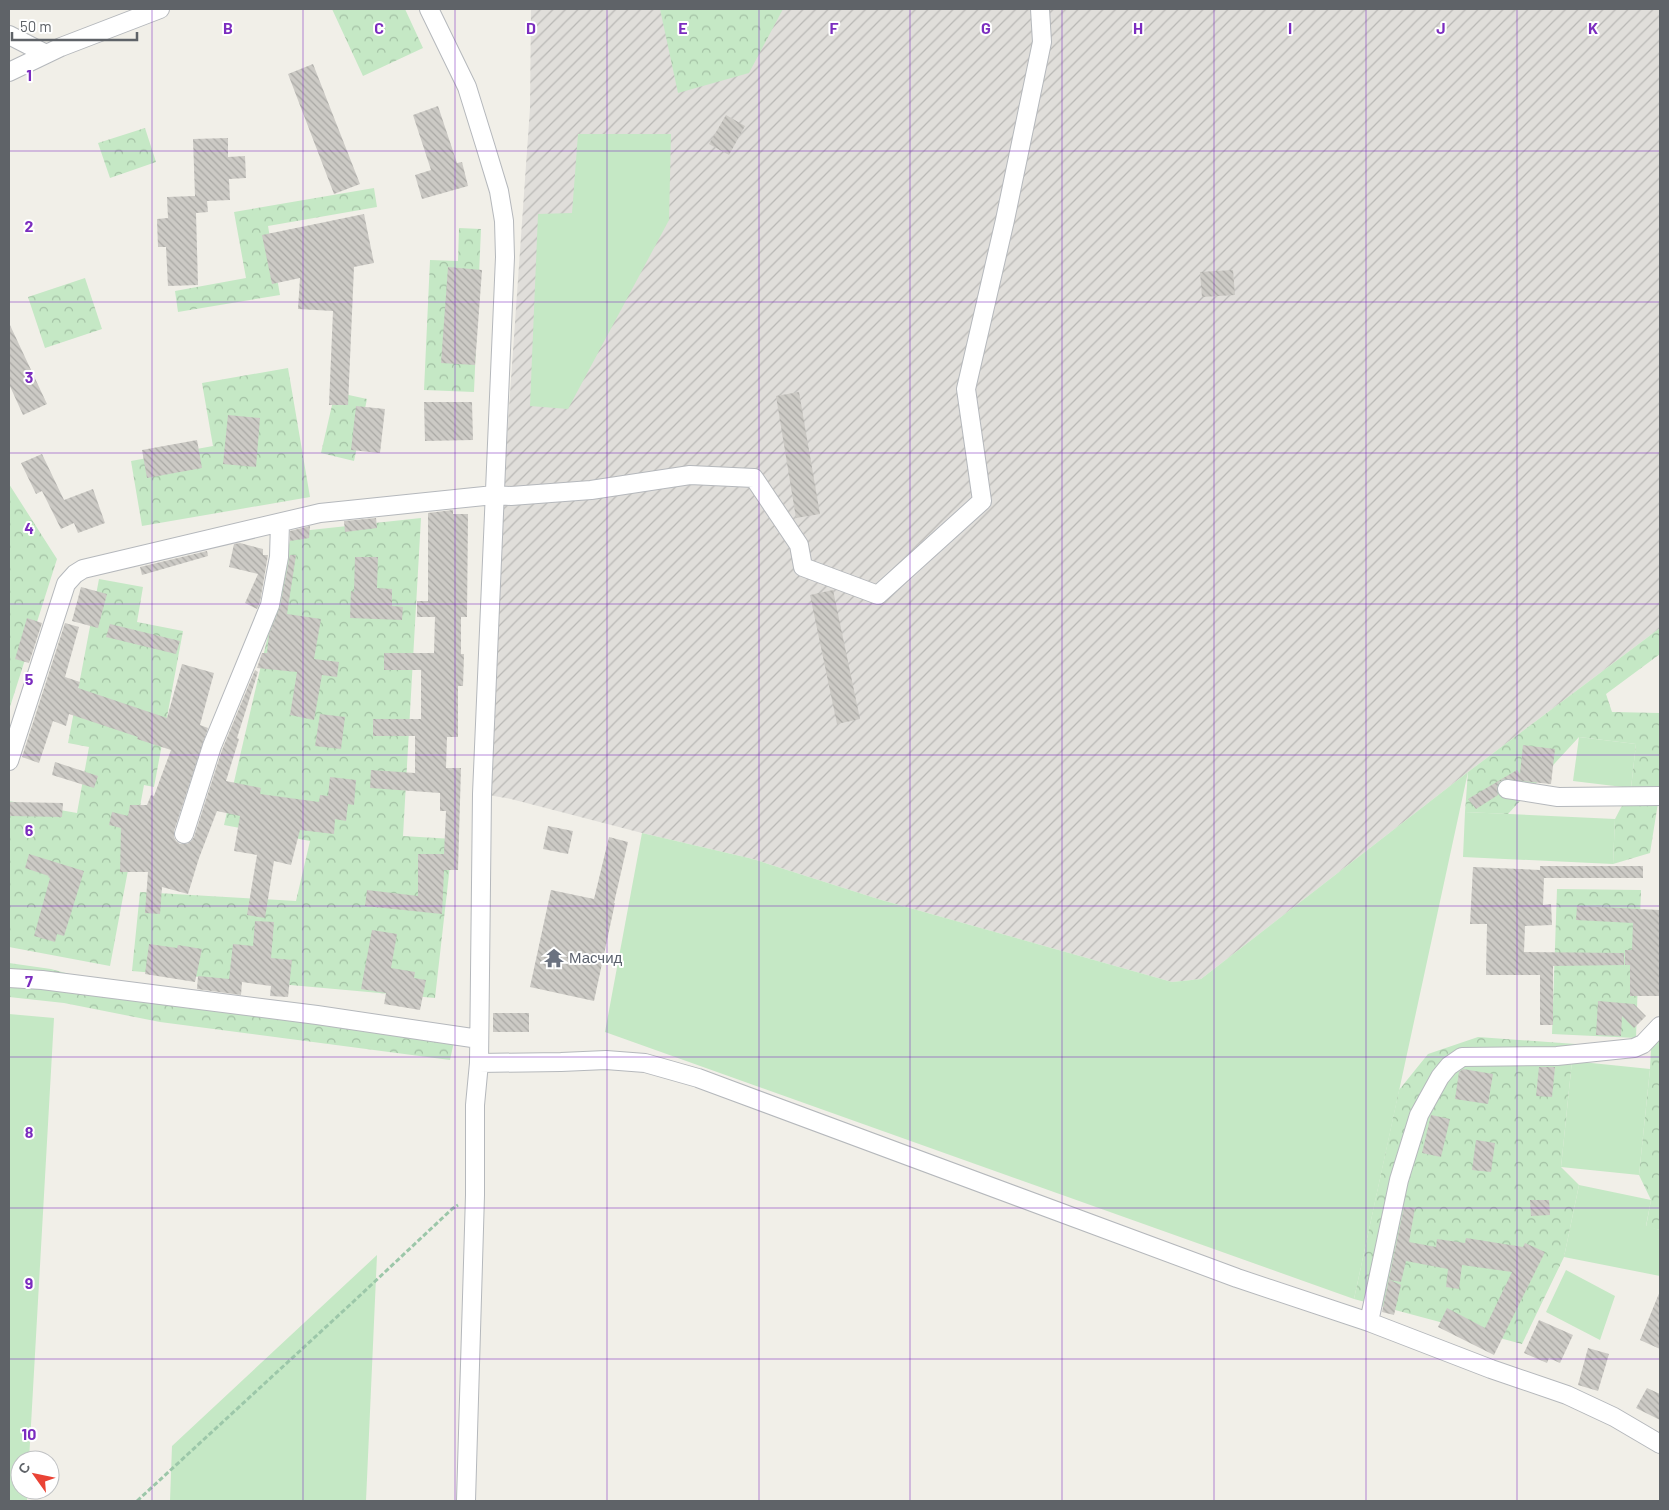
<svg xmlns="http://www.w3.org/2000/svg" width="1669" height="1510" viewBox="0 0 1669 1510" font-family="Barlow,sans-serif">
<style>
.industrial{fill:url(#industrial-furrows)}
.grass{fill:#c5e8c5}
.forest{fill:url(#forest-crowns)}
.building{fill:url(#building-back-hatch)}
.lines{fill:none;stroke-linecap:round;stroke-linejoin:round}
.minor-casing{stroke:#b5b8bc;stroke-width:20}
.path{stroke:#9cc7a9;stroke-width:3;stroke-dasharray:5 2.5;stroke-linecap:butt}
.minor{stroke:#fff;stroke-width:18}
.grid{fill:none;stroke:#7b2cbf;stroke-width:1;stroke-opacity:0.55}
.labels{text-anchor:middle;stroke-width:4;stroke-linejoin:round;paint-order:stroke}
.worship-label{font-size:15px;fill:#5b616d;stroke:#fff;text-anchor:start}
.grid-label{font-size:16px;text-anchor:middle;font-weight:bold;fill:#7b2cbf;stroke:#fff;stroke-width:4;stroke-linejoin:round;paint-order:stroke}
</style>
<defs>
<pattern id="industrial-furrows" width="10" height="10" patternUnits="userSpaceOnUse" patternTransform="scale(1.25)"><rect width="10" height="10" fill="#e0deda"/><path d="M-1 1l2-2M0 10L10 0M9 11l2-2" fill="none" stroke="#b9b8b5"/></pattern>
<pattern id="forest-crowns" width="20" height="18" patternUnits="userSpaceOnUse" patternTransform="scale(1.25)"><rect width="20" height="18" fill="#c5e8c5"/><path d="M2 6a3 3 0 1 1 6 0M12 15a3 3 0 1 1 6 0" fill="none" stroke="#a3c0a4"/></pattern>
<pattern id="building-back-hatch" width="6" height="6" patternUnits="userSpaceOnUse" patternTransform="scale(1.25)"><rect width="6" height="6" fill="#cccac5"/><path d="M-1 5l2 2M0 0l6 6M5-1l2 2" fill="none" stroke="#a9a8a4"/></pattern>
</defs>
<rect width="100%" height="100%" fill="#f1efe8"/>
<!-- industrial -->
<path class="industrial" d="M531,9H1660V628L1468,772L1201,979L1172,982L878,899L753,859L642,833L511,799L482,794L530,108Z"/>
<!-- grass -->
<path class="grass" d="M578,134H671L669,220L568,409L530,406L538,214L572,213Z
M1579,737L1636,744L1631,788L1573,781Z
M1468,772L1354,1299L605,1032L642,833L753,859L878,899L1172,982L1201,979Z
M1465,812L1615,819L1613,864L1463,857Z
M9,1014L54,1018L29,1460H20V1490H27V1501H9Z
M1572,1061L1650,1069L1639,1175L1561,1167Z
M1579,1185L1651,1200L1646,1226L1660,1230V1276L1564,1257Z
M377,1255L366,1501H170L172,1446Z
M1566,1270L1615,1296L1600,1340L1546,1312Z"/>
<!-- forest -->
<path class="forest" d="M332,9H405L423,48L363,76Z
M660,9H783L749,73L678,93Z
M145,128L156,162L110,178L98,143Z
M374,188L377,207L268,226L280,295L178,312L175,291L246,278L234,212Z
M459,228L481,229L474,392L424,390L430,260L458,261Z
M85,278L102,329L45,348L28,297Z
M288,368L310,497L142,526L131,461L213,446L202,383Z
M335,392L367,399L354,461L321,453Z
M9,484L57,559L9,710Z
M421,518L403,836L453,839L435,998L132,971L140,892L296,901L310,841L224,825L292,532Z
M99,579L143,587L137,622L183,631L154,787L144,785L110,966L9,947V801L77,813L89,747L68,743Z
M1660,628V654L1606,694L1612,712L1660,713V790L1650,853L1613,864L1615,819L1631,788L1636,744L1579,737L1508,814L1465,812L1468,772Z
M1557,889L1641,890L1636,1038L1552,1034Z
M9,963L51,969L128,990L455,1037L450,1060L160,1022L64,1003L9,997Z
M1660,1020V1230L1646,1227L1651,1200L1639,1175L1650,1069L1652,1028Z
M1478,1037L1617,1047L1572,1061L1561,1167L1579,1185L1564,1257L1522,1344L1354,1299L1399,1090L1428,1054Z"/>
<!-- building -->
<path class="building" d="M313,64L360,184L334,194L288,74Z
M438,106L457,163L462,162L468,186L422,199L415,175L431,170L413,115Z
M726,115L745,126L729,155L709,144Z
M228,138V157L245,156L246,178L229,179L230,200L207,201L208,212L196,213L198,285L168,286L166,247H158L157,219L168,218L167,197L195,196L193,139Z
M364,214L374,263L354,267L348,405H329L333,311L298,309L300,278L272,284L262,235Z
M448,267L482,270L475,365L441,363Z
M1233,270L1235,295L1202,297L1200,272Z
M9,323L47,404L23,415L9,384Z
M799,392L820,514L796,518L776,396Z
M424,402H472L473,440L425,441Z
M356,406L385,409L380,453L351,450Z
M228,415L260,418L256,467L223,464Z
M197,440L202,468L147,478L142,450Z
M42,454L64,500L93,489L105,523L78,533L74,523L61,529L42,491L36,494L21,463Z
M453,510V514H468L467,617H461V654H464L463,686H458V737H447L446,768H461L458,870H444L442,914L365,906L367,890L418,896V854H444L446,811H440V793L370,788L371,770L415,773V736H373V719H421V670H384V653H434L435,617H417V601H428V513Z
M376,518L377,528L345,532L344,521Z
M310,526L309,538L290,541V531Z
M240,543L263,549V555H268L260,602L257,609L245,603L258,574L229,567L234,544Z
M207,551L208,556L142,575L140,567Z
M290,555H296L287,614L321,619L314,659L339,662L337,677L322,675L314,720L290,715L297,672L257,668L262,653H267L269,634L280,607Z
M355,557H378L377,588L392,589V606L403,607L402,620L350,618L351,591L354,592Z
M81,587L107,594L98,628L72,621Z
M833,590L860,719L837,724L810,595Z
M27,618L42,623L29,663L15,659Z
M65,623L79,627L65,677L80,682L78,688L167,718L182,664L214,673L200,725L208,728L174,831V837L176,841L180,844H187L191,841L194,837L222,750L255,670L258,672L237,738L239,739L226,781L261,788L260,794L319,802L320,795L328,796L330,777L356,780L354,805L348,804L346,821L335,819L334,834L300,830L291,865L274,861L265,918L247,915L257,855L234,851L240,816L217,811L199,858L188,894L162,887L160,914L145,913L148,872H120L121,828L109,825L112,812L128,816L130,805H147L151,795L154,796L171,750L137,739L138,737L69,714L66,726L53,721L39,763L22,757Z
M110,624L180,641L176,654L106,637Z
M320,714L345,717L341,749L315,746Z
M1523,745L1555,749L1551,784L1504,779L1499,782L1497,787L1498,795L1476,809L1468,799L1517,770L1520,774Z
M55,762L98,776L94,788L52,775Z
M10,802L63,803L62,817L10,816Z
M548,826L573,831L568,854L543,849Z
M609,837L628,842L614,903H615L594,1001L530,987L551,890L594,899Z
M29,854L84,871L64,936L57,934L55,942L34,936L50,878L48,877L49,876L25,868Z
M1540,866H1643V878H1544L1543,905L1551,904L1552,925L1525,926L1524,952L1624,953V965L1553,966V1025H1540V975H1486L1487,924H1470L1473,867L1540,870Z
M1577,906L1660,910V996H1630V965H1625V950H1632L1633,923L1576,920Z
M255,921L274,922L271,958L292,960L288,997L270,996L271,986L242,982L241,995L197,989L198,976L229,979L233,944L253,946Z
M372,930L397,934L391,968L415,972L414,978L426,980L420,1010L384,1004L386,993L361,989Z
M149,944L177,948L178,945L202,949L195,982L145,974Z
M1598,1001L1634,1004L1646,1016L1634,1028L1622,1016L1621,1036L1596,1035Z
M493,1013H529V1032H493Z
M1539,1067H1555L1552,1097L1536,1096Z
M1463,1069L1493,1074L1488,1104L1455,1099L1459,1072Z
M1431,1115L1450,1119L1441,1157L1422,1153Z
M1476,1140L1495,1143L1491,1172L1472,1170Z
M1530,1200H1549L1550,1215L1531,1216Z
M1404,1207L1415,1208L1409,1242L1436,1247L1437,1239L1465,1243L1466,1238L1523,1247L1525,1243L1545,1252L1494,1355L1438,1327L1447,1308L1485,1328L1512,1272L1462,1265L1459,1289L1446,1287L1448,1269L1406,1261L1401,1282L1390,1280L1401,1285L1394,1315L1382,1312Z
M1660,1291V1349L1640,1340Z
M1539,1320L1573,1335L1560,1363L1549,1358L1547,1363L1524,1353Z
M1588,1348L1609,1354L1598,1391L1578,1385Z
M1647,1388L1660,1394V1420L1636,1408Z"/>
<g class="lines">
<defs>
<path id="minor" d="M429,9L467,87L485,145L499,191L504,221L505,257L482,794L479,1063L475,1105V1195L466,1501
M9,35L46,54
M9,72L61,47L160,9
M9,761L66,584L75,574L83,569L320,513L494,495L511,496L591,490L690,475L754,478L799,545L803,567L878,595L982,501L966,389L1005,220L1042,42L1040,9
M1507,789L1558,797L1660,796
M184,834L212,746L270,605L279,557L280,523
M9,978L42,980L317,1015L479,1039
M479,1063L561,1062L606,1060L645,1063L698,1078L1237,1278L1369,1322L1491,1369L1567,1395L1614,1417L1660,1444
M1369,1322L1399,1180L1419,1115L1440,1077L1449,1066L1462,1057L1557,1056L1634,1048L1643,1044L1660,1026"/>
</defs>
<!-- minor casing -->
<use href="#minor" class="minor-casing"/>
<!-- path -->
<path class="path" d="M137,1501L353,1302L452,1209L458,1205"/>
<!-- minor -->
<use href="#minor" class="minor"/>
</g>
<!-- grid -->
<path class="grid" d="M152,9V1501M303,9V1501M455,9V1501M607,9V1501M759,9V1501M910,9V1501M1062,9V1501M1214,9V1501M1366,9V1501M1517,9V1501M9,151H1660M9,302H1660M9,453H1660M9,604H1660M9,755H1660M9,906H1660M9,1057H1660M9,1208H1660M9,1359H1660"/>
<!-- icons -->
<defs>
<symbol id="temple-bare" viewBox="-9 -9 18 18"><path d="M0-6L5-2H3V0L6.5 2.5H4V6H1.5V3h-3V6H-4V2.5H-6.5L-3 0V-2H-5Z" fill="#6b7280" stroke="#fff" stroke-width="2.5" paint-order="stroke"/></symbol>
</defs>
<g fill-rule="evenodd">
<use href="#temple-bare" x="540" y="944" width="28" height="28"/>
</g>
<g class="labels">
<!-- worship labels -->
<g class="worship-label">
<text x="569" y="963">Масчид</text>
</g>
</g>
<g class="grid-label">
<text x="228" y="34">B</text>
<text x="379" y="34">C</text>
<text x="531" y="34">D</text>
<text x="683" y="34">E</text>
<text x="834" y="34">F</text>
<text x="986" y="34">G</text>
<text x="1138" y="34">H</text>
<text x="1290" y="34">I</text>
<text x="1441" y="34">J</text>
<text x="1593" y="34">K</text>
<text x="29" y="81">1</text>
<text x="29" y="232">2</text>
<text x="29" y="383">3</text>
<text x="29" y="534">4</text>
<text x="29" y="685">5</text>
<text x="29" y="836">6</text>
<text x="29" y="987">7</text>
<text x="29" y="1138">8</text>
<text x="29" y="1289">9</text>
<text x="29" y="1440">10</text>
</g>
<!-- border -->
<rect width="1669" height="1510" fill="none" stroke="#5f6368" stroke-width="20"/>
<!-- north arrow -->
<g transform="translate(35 1475) rotate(303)"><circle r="24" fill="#ffffff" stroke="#bfc1c3"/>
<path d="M0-4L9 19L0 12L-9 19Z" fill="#ea4335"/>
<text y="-8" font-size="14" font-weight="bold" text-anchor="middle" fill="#5f6368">С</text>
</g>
<!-- scale -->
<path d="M12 32v8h125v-8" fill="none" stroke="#5f6368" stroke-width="2.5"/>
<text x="20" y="32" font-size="15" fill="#5f6368" stroke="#ffffff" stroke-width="4" paint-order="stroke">50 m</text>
</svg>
